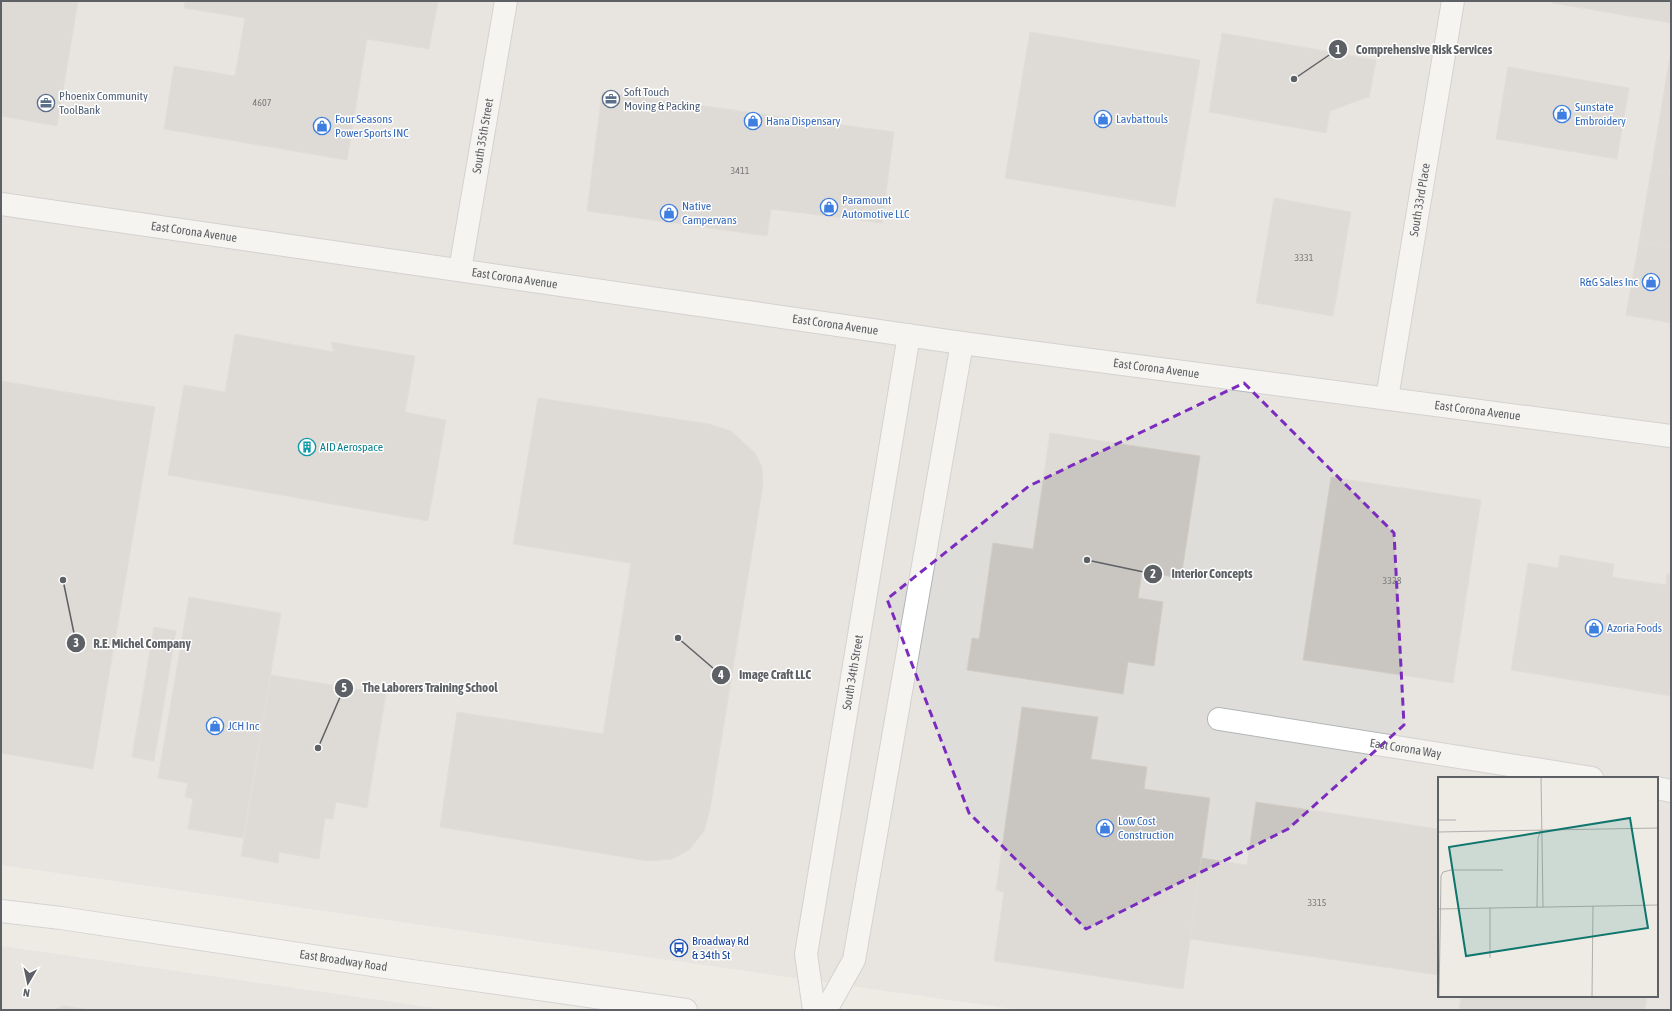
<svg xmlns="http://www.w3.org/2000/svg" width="1672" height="1011" viewBox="0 0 1672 1011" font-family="'Asap Condensed',sans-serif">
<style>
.industrial{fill:#dfddd9;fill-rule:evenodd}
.building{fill:#c9c6c2;stroke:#d2ccc4}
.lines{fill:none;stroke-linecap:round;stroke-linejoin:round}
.minor-casing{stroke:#b2b5b8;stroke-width:24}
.secondary-casing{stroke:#b4b7bb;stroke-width:24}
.minor{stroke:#fff;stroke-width:22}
.secondary{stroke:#fff;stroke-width:22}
.marked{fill:none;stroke:#7b2cbf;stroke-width:3;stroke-dasharray:8 5;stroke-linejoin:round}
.labels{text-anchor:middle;stroke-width:3;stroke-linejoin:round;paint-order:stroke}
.number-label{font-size:10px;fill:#787a7c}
.service-label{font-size:12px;fill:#4e5e75;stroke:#fff;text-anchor:start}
.shop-label{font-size:12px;fill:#366cbe;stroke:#fff;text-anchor:start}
.street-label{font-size:12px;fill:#5d6064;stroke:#fff}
.culture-label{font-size:12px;fill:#0d838f;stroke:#fff;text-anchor:start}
.transit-label{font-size:12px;fill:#164399;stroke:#fff;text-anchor:start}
.inset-road{fill:none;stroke:#b0afad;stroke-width:1}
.view{fill:#0f766e;fill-opacity:0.15;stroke:#0f766e;stroke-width:2}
.inset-edge{fill:none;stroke:#5d6064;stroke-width:2}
.leader{fill:none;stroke:#5d6064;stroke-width:1.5}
.callout-dot{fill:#5d6064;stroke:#fff;stroke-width:1.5}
.mark-label{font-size:12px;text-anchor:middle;font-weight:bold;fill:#fff}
.callout-label{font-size:13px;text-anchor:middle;font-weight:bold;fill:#5d6064;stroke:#fff;stroke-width:3;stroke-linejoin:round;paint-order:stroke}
</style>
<rect width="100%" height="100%" fill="#eeebe5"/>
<!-- industrial -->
<path class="industrial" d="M1,1H1671V1010H1020L1,865ZM1439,778H1657V996H1439Z
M1,946L449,1010H1Z"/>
<!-- building -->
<path class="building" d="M1,1H78L57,126L1,116Z
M185,1H438L429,49L367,39L347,160L164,129L174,66L235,76L245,18L184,8Z
M1552,1H1671V23L1552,3Z
M1030,32L1200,60L1175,207L1005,178Z
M1222,33L1376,60L1369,98H1365L1330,111L1326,133L1209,112Z
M1671,50V174L1651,171Z
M1508,67L1629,88L1617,159L1496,139Z
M602,92L894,132L882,223L771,209L767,236L587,211Z
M1651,171L1671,174V248L1639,242Z
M1274,198L1351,212L1333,316L1256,303Z
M1639,242L1671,248V323L1626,315Z
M235,334L334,352L331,342L415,356L405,412L446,420L428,521L168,475L184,385L225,392Z
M1,381L155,407L93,769L1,753Z
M538,398L709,424L731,431L755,453L762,467L763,485L710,809L704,831L689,850L672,859L648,861L440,827L457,712L603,734L631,563L513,544Z
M1050,433L1200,456L1181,578L1142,572L1138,598L1163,602L1154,666L1128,662L1123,694L967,670L972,638L979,639L993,543L1033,549Z
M1331,477L1481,500L1453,683L1303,660Z
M1560,555L1614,564L1612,577L1666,585L1667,574H1671V696L1511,670L1528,563L1558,568Z
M189,597L281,613L243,838L188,829L193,799L185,797L188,783L158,778Z
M154,627L176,631L154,761L132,757Z
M271,675L386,694L367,808L336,802L333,819L325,818L319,859L279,852L278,863L241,856Z
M1022,707L1098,717L1091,759L1147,767L1144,789L1210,798L1183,989L994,961L1004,892L996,890Z
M1256,802L1439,829V975L1190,939L1201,858L1247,865Z
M1461,996H1647L1645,1010H1459Z
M64,1006L90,1010H54Z"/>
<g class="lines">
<defs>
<g id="minor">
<path id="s1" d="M1,204L962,343L1671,436"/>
<path id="s2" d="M460,270L506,1"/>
<path id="s3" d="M1387,398L1453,1"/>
<path id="s4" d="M1219,719L1592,778"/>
<path d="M1657,788L1671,791"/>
<path id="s5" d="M814,1010L806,954L909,335"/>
<path d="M826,1010L854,960L962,343"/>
</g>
<g id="secondary">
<path id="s6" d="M1,911L61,918L412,971L686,1010"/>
</g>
</defs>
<!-- minor casing -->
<use href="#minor" class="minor-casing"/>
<!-- secondary casing -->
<use href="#secondary" class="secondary-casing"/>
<!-- minor -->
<use href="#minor" class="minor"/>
<!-- secondary -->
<use href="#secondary" class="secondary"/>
</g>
<!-- marked area -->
<path d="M0 0H1672V1011H0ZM1244,383L1394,533L1404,725L1288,829L1086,929L969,813L887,599L1029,486Z" fill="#eeebe5" fill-opacity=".55" fill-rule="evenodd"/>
<path class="marked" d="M1244,383L1394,533L1404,725L1288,829L1086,929L969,813L887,599L1029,486Z"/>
<!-- icons -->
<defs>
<symbol id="office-ring" viewBox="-11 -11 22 22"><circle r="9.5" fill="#fff" stroke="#5c6f8a" stroke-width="1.5"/><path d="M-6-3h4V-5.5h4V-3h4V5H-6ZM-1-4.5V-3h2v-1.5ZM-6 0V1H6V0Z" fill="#5c6f8a"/></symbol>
<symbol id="shop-ring" viewBox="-11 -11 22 22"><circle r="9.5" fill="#fff" stroke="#3f7fe0" stroke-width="1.5"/><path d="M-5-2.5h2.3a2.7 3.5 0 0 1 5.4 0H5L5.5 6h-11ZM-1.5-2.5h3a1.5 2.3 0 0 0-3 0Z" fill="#3f7fe0"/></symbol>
<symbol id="building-ring" viewBox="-11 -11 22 22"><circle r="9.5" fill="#fff" stroke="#0f9aa8" stroke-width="1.5"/><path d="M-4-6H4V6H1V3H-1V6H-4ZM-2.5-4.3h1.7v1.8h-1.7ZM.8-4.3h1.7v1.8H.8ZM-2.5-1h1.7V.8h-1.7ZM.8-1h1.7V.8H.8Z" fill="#0f9aa8"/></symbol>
<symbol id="bus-ring" viewBox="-11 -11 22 22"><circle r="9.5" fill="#fff" stroke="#1a4fb4" stroke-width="1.5"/><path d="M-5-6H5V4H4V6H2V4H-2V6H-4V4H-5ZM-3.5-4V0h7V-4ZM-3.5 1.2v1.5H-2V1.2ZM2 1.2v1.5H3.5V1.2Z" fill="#1a4fb4"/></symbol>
</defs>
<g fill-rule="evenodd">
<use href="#office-ring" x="601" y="89" width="20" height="20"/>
<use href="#office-ring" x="36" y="93" width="20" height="20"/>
<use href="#shop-ring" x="1552" y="104" width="20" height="20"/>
<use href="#shop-ring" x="1093" y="109" width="20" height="20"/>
<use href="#shop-ring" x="743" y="111" width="20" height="20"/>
<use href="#shop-ring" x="312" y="116" width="20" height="20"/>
<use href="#shop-ring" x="819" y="197" width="20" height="20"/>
<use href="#shop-ring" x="659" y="203" width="20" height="20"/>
<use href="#shop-ring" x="1641" y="272" width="20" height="20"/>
<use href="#building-ring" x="297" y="437" width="20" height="20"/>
<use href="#shop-ring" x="1584" y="618" width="20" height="20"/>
<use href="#shop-ring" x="205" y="716" width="20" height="20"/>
<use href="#shop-ring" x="1095" y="818" width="20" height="20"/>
<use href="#bus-ring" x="669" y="938" width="20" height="20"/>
</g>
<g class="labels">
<!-- number labels -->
<g class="number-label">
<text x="262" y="106">4607</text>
<text x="740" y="174">3411</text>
<text x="1304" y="261">3331</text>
<text x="1392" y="584">3328</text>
<text x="1317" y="906">3315</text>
</g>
<!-- service labels -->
<g class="service-label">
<text x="624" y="96">Soft Touch<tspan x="624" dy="14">Moving &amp; Packing</tspan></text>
<text x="59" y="100">Phoenix Community<tspan x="59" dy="14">ToolBank</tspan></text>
</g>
<!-- shop labels -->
<g class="shop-label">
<text x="1575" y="111">Sunstate<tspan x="1575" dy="14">Embroidery</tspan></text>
<text x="335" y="123">Four Seasons<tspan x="335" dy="14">Power Sports INC</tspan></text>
<text x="1116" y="123">Lavbattouls</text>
<text x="766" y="125">Hana Dispensary</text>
<text x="842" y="204">Paramount<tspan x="842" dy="14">Automotive LLC</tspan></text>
<text x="682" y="210">Native<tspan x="682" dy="14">Campervans</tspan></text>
<text x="1638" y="286" text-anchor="end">R&amp;G Sales Inc</text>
<text x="1607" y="632">Azoria Foods</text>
<text x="228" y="730">JCH Inc</text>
<text x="1118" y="825">Low Cost<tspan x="1118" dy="14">Construction</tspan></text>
</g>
<!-- street labels -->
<g class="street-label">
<text dy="4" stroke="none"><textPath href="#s2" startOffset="136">South 35th Street</textPath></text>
<text dy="4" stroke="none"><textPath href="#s3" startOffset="201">South 33rd Place</textPath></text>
<text dy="4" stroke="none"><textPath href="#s1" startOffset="195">East Corona Avenue</textPath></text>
<text dy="4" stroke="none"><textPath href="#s1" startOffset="519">East Corona Avenue</textPath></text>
<text dy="4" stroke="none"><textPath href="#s1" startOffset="843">East Corona Avenue</textPath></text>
<text dy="4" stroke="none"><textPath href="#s1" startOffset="1167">East Corona Avenue</textPath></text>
<text dy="4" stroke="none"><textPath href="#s1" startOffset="1491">East Corona Avenue</textPath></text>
<text dy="4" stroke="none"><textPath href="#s5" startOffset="342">South 34th Street</textPath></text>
<text dy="4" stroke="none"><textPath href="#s4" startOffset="189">East Corona Way</textPath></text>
<text dy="4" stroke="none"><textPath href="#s6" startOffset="346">East Broadway Road</textPath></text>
</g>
<!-- culture labels -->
<g class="culture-label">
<text x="320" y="451">AID Aerospace</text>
</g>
<!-- transit labels -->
<g class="transit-label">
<text x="692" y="945">Broadway Rd<tspan x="692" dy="14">&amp; 34th St</tspan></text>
</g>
</g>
<!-- overview -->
<g transform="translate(1438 777)">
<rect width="220" height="220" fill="#eeebe5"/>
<path class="inset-road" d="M103,0L105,130M0,43H18M0,55L220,51M99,130L100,61L103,53M0,132L220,128M52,181V131M1,220L3,99L5,95L13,93H65M154,220L155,129"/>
<path class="view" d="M192,41L210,151L28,179L11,70Z"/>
<rect width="220" height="220" class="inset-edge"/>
</g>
<!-- callouts -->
<path class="leader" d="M1294 79L1338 49M1087 560L1153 574M63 580L76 643M678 638L721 675M318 748L344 688"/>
<g class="callout-dot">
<circle cx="1294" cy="79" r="4"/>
<circle cx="1087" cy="560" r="4"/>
<circle cx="63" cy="580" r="4"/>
<circle cx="678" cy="638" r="4"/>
<circle cx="318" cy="748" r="4"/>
<circle cx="1338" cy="49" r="10"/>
<circle cx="1153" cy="574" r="10"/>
<circle cx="76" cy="643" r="10"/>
<circle cx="721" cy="675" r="10"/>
<circle cx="344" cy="688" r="10"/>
</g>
<g class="mark-label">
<text x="1338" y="54">1</text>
<text x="1153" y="578">2</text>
<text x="76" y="647">3</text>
<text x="721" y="679">4</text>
<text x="344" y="692">5</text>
</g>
<g class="callout-label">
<text x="1424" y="54">Comprehensive Risk Services</text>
<text x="1212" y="578">Interior Concepts</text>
<text x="142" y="648">R.E. Michel Company</text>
<text x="775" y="679">Image Craft LLC</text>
<text x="430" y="692">The Laborers Training School</text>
</g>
<!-- border -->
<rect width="1672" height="1011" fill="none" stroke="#5d6064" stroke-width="4"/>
<!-- north arrow -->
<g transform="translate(28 983) rotate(189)" stroke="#ffffff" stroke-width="3" paint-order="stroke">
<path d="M0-3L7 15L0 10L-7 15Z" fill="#5d6064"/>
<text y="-6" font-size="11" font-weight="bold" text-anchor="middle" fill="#5d6064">N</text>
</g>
</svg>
